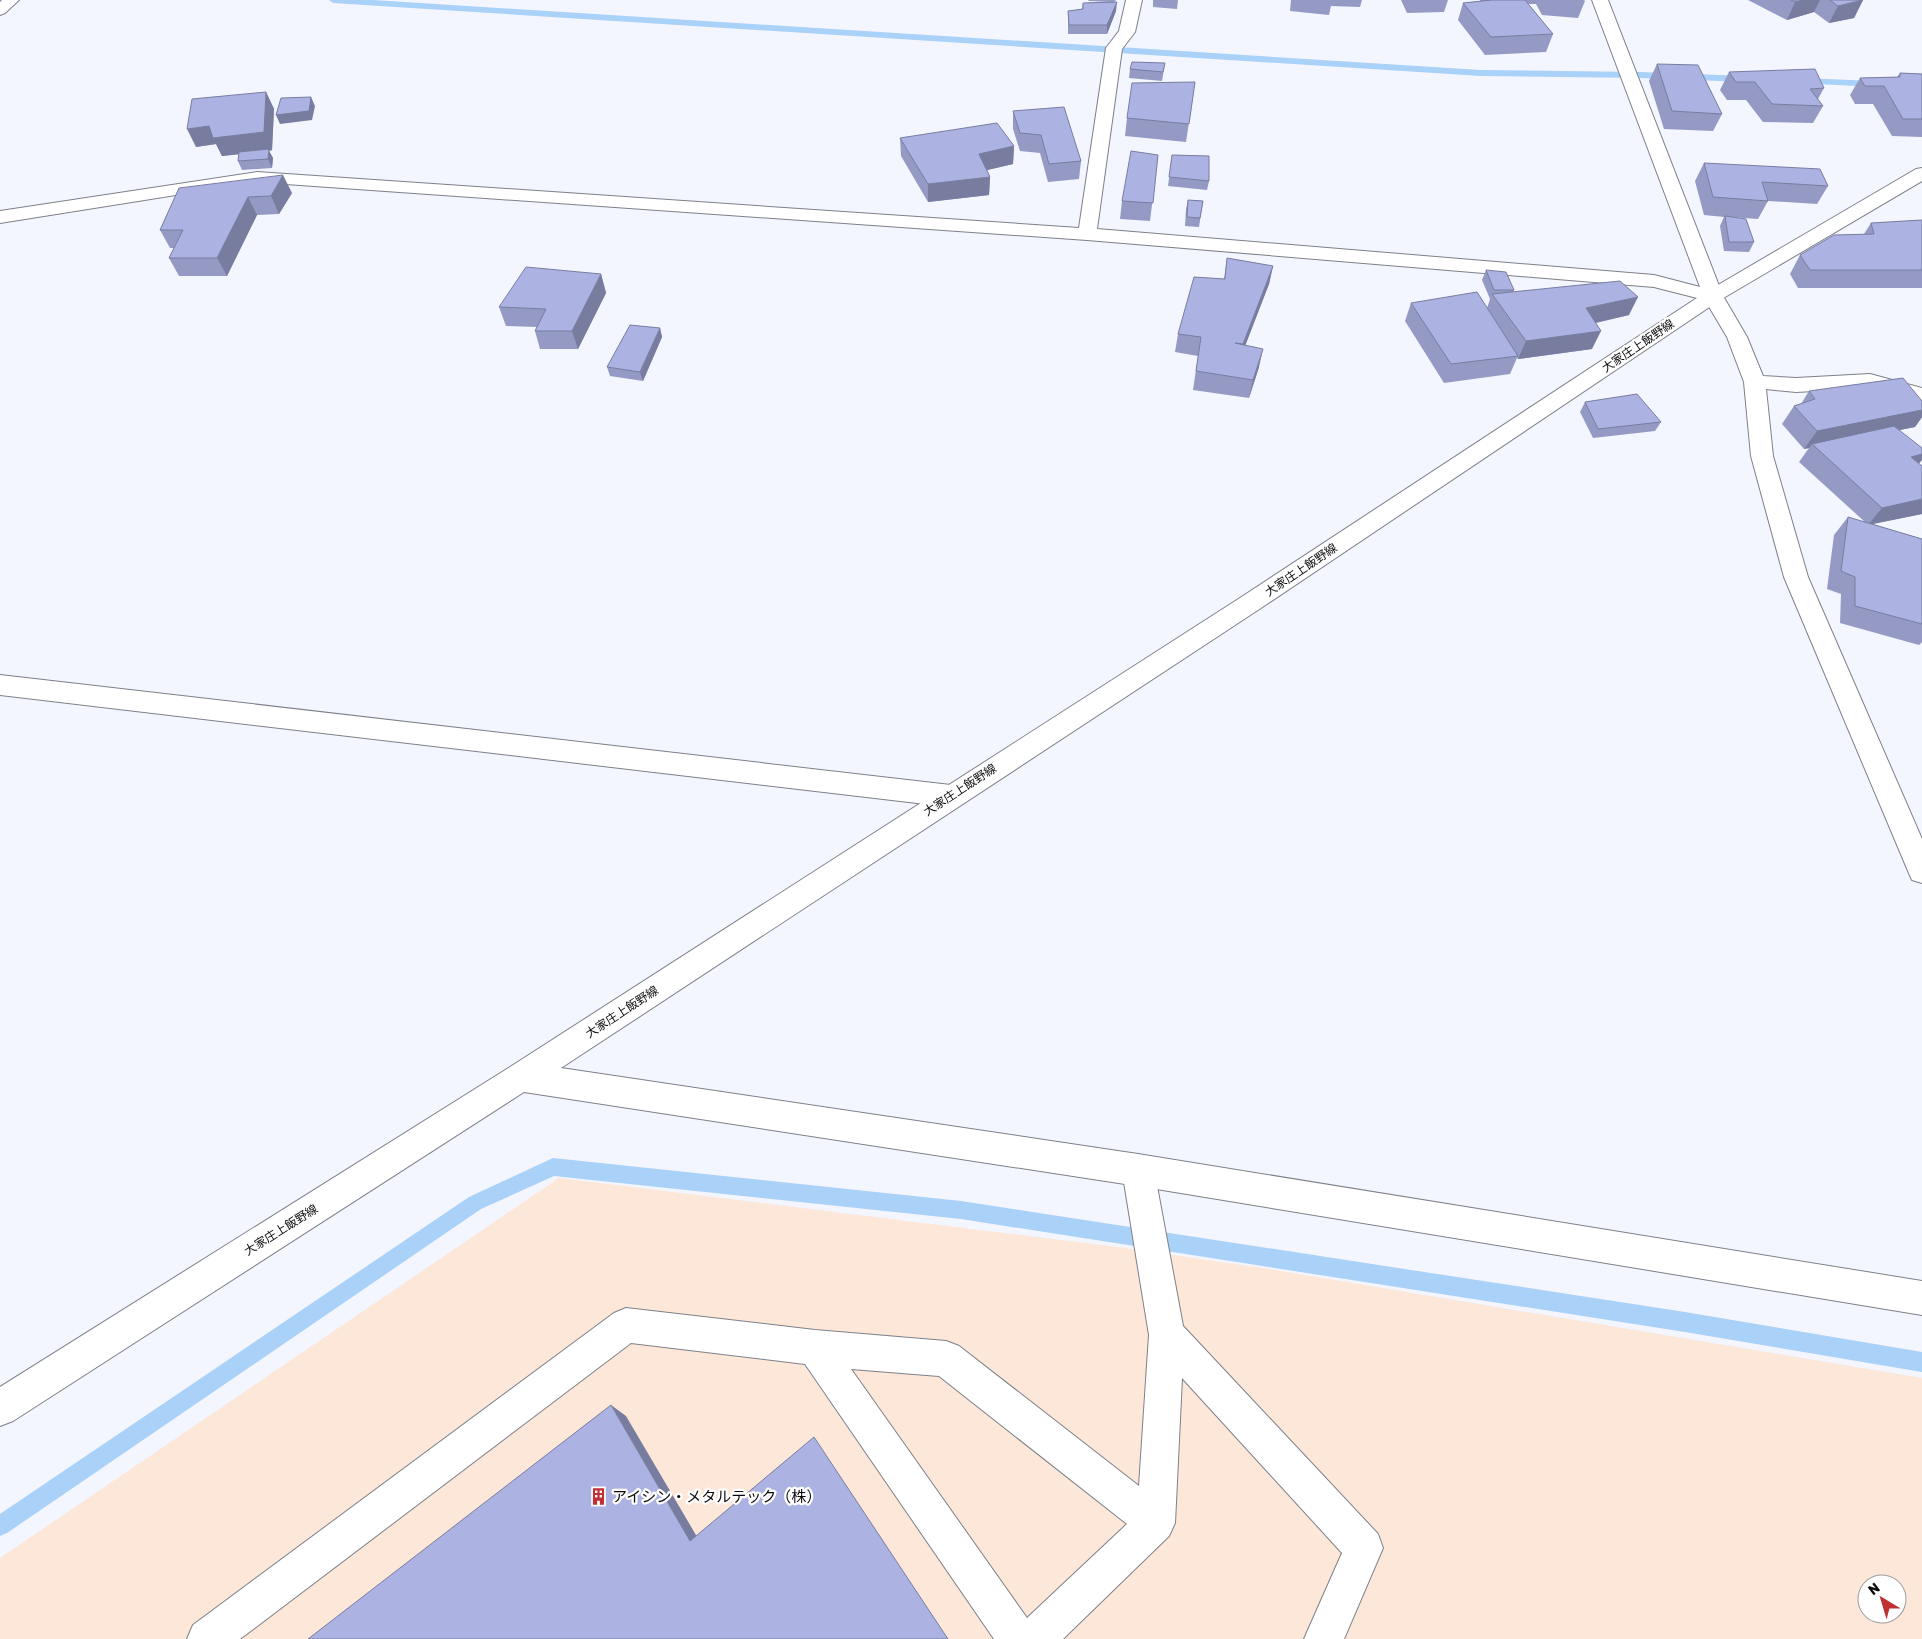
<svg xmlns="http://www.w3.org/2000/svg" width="1922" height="1639" viewBox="0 0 1922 1639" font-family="Rubik,'Noto Sans JP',sans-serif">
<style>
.industrial{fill:#fce7d9;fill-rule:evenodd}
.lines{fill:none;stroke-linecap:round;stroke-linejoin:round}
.stream{fill:#aad1f8;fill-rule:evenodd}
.lane-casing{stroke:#7e8089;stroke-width:2}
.street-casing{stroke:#7e8089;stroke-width:2}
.secondary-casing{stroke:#7e8089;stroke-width:2}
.lane{fill:#fff;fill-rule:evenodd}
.street{fill:#fff;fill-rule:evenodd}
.secondary{fill:#fff;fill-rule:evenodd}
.wall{fill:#949ac3}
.shaded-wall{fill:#787d9f}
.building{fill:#acb3e3;stroke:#787d9f}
.labels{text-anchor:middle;stroke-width:4.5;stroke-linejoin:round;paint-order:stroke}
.street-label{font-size:12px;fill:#0b0b0e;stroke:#fff}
.near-poi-label{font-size:15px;fill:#0b0b0e;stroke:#fff;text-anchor:start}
</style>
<rect width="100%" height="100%" fill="#f3f5ff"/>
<!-- industrial -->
<path class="industrial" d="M559,1178L1118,1247L1269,1269L1922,1378V1639H0V1558ZM1867,1584H1897V1614H1867Z"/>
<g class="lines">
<!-- stream -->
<path class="stream" d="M329,0H373L1481,70L1640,72L1746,76L1751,79L1746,82L1640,78L1481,76L333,3Z
M1801,78L1876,81L1881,84L1876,87L1798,83L1796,81Z
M553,1158L961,1201L1685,1312L1922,1352V1372L1685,1332L961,1219L554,1176L481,1209L7,1533L0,1536V1514L469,1197Z"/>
<defs>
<path id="lane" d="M1138,1154L1150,1159L1154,1170L1183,1326L1378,1534L1383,1548L1344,1639H1304L1342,1553L1182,1378L1175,1523L1169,1536L1063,1639H994L805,1364L631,1343L240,1639H187L193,1625L614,1313L626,1308L815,1330L946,1341L959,1346L1139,1486L1149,1335L1122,1170L1126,1159ZM851,1369L939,1376L1127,1524L1027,1618Z"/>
<path id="street" d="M2,0H19L5,13L0,15V2Z
M1126,0H1142L1135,32L1122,49L1097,229L1654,275L1700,287L1592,0H1608L1723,296L1747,337L1763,376L1796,378L1870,374L1922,388V402L1870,388L1796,392L1766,389L1773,456L1808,577L1922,839V883L1912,880L1908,871L1784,577L1751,456L1744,382L1727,337L1705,300L1654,287L1087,240L257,182L0,223V211L257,172L1079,228L1106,48L1119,31Z
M0,675L951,785L961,788L965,796L961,804L951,807L0,695Z"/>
<path id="secondary" d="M1922,168V181L1720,300L1261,608L561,1068L1138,1154L1922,1281V1315L1138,1186L524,1092L13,1421L0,1426V1387L510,1067L1243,596L1706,292L1916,169Z"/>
</defs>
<!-- lane casing -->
<use href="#lane" class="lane-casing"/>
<!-- street casing -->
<use href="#street" class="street-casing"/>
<!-- secondary casing -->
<use href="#secondary" class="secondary-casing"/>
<!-- lane -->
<use href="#lane" class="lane"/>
<!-- street -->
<use href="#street" class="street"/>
<!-- secondary -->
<use href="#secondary" class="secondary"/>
</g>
<!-- wall -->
<path class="wall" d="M1088,0H1116L1114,2L1116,11L1107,34H1068V11L1082,9L1083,3L1110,2L1089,1Z
M1153,0H1178L1177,9L1153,7Z
M1291,0H1362L1360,7L1331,6L1329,15L1290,11Z
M1401,0H1448L1444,12L1407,13Z
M1480,0H1584L1585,1L1578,18L1542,15L1536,4H1528L1553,34L1546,52L1485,55L1458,20L1463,3L1480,1Z
M1748,0H1863L1854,18L1829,23L1814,12L1787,20Z
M1165,63L1162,81L1129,78L1130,69Z
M1657,64L1722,114L1713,131L1664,129L1649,81Z
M1729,72L1824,88L1818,99L1823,106L1813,123L1763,122L1746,100H1727L1720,90Z
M1900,73L1922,74V137L1892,136L1873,104H1855L1850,95L1860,78L1897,77Z
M1195,82L1186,142L1125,136L1127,118Z
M266,92L274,109L272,150L269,151L273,158L272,168L242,170L238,161L239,154L222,156L216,144L196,147Z
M1013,111L1081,161L1079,179L1048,182L1040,153L1020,151L1013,129Z
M900,138L1014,146L1013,164L987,170L990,177L989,195L928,202L901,156Z
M1158,155L1150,221L1120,219L1122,201Z
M1172,155L1209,181L1207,190L1168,186Z
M1704,163L1828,186L1817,204L1768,201L1758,219L1730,217L1754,242L1749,252L1724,251L1720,226L1724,217L1704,215L1695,181Z
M179,188L292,193L279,214L257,215L227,276H179L169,258L174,248H170L160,230Z
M1188,200L1203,201L1199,227L1185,226L1186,209Z
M1922,220V288H1798L1790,274L1800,255L1864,234L1871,223Z
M1227,258L1273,266L1269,284L1245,345L1259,367L1249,398L1193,390L1198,356L1175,352L1178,334L1224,279Z
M1486,270L1514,290L1513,292L1629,315L1596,323L1592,349L1518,359L1517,358L1510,374L1444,383L1405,321L1411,303L1487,308L1490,299L1482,280Z
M601,274L606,293L578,349H540L535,331L537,327L506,326L499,307Z
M660,328L662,337L643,381L610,376L607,367Z
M1809,391L1922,401V417L1915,427L1899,430L1919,463L1922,514L1872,524L1922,539V642L1919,645L1840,623L1841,594L1827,589L1834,535L1848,517L1865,522L1799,462L1809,448L1804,449L1782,424L1794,406L1801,404Z
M1585,402L1661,422L1655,431L1593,438L1580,412Z"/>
<!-- shaded-wall -->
<path class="shaded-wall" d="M1804,0H1820L1814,12L1787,20L1795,2Z
M1863,0L1854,18L1829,23L1838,6Z
M1117,2L1116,11L1107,34V25Z
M266,92L274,109L272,150L269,151L273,158L272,168L268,159L269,151L222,156L216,144L196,147L187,129L209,126Z
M311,97L315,106L312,120L280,124L276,115Z
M1014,146L1013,164L979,172V154Z
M283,175L292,193L279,214L271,196Z
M990,177L989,195L928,202V184Z
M248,197L257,215L227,276L217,258Z
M1273,266L1269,284L1239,362L1243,344Z
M601,274L606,293L578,349L572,331Z
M1638,297L1629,315L1577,327L1586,308Z
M660,328L662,337L643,381L640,372Z
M1601,331L1592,349L1518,359L1526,341Z
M1263,349L1259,367L1249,398L1253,380Z
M1922,410V417L1915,427L1815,447L1812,444L1809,448L1804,449L1817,431Z
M1922,454V460L1913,471L1911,457Z
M1922,499V514L1868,525L1882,508Z
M611,1405L626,1416L703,1547L690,1541Z"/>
<!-- building -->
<path class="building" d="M1492,0H1525L1553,34L1491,37L1463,3Z
M1791,0H1804L1795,2Z
M1830,0H1863L1838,6Z
M1117,2L1107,25H1069L1068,11L1083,9V3Z
M1132,62L1165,63L1163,72L1130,69Z
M1657,64L1698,65L1722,114L1672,111Z
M1815,69L1824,88L1810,89L1823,106L1772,104L1755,82H1736L1729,72Z
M1900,73L1922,74V119H1903L1884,86H1865L1860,78L1900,77Z
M1195,82L1189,124L1127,118L1132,83Z
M266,92L264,132L213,138L209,126L187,129L192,99Z
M311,97L309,111L276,115L281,98Z
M1064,107L1081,161L1049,164L1041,135L1020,133L1013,111Z
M997,123L1014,146L979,154L990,177L928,184L900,138Z
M269,149L268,159L238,161L239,152Z
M1131,151L1158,155L1153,203L1122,201Z
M1172,155L1209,156V181L1169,177Z
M1704,163L1820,169L1828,186L1762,182L1768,201L1713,197Z
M283,175L271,196L248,197L217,258H169L183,230H160L179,188Z
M1188,200L1203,201L1200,218L1187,217Z
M1725,216L1746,219L1754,242H1729Z
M1922,220V270H1810L1800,255L1834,235L1874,234L1871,223Z
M1227,258L1273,266L1243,344L1235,343L1263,349L1253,380L1196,371L1201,337L1178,334L1194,277L1225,279Z
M526,267L601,274L572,331H535L546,309L499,307Z
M1486,270L1506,272L1514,290H1494Z
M1620,281L1638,297L1586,308L1601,331L1526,341L1492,294Z
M1477,292L1518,356L1451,364L1411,303Z
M630,325L660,328L640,372L607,367Z
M1903,378L1922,401V410L1817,431L1794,406L1815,399L1809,391Z
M1637,394L1661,422L1598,429L1585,402Z
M1894,426L1922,448V454L1911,457L1922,466V499L1882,508L1812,444Z
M1848,517L1922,539V624L1855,606V577L1841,571Z
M611,1405L690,1541L814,1437L948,1639H308Z"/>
<!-- icons -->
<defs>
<symbol id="building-bare" viewBox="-9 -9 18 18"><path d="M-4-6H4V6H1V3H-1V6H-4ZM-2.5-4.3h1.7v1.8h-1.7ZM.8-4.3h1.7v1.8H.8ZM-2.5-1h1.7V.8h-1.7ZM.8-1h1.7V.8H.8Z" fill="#c03033" stroke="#fff" stroke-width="2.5" paint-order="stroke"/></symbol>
</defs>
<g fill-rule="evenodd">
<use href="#building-bare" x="586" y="1484" width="25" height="25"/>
</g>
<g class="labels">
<!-- street labels -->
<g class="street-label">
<text transform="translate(1638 346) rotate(-34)" y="4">大家庄上飯野線</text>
<text transform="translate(1301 570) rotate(-34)" y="4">大家庄上飯野線</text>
<text transform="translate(960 790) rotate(-33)" y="4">大家庄上飯野線</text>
<text transform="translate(622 1012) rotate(-33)" y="4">大家庄上飯野線</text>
<text transform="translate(281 1230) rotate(-32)" y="4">大家庄上飯野線</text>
</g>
<!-- near-poi labels -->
<g class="near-poi-label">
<text x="612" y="1502">アイシン・メタルテック（株）</text>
</g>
</g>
<!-- north arrow -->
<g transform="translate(1882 1599) rotate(322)"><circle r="24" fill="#ffffff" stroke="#9d9d9f"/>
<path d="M0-4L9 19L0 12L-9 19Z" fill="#c03033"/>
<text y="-8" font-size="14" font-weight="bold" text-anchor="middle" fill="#0b0b0e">N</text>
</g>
</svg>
